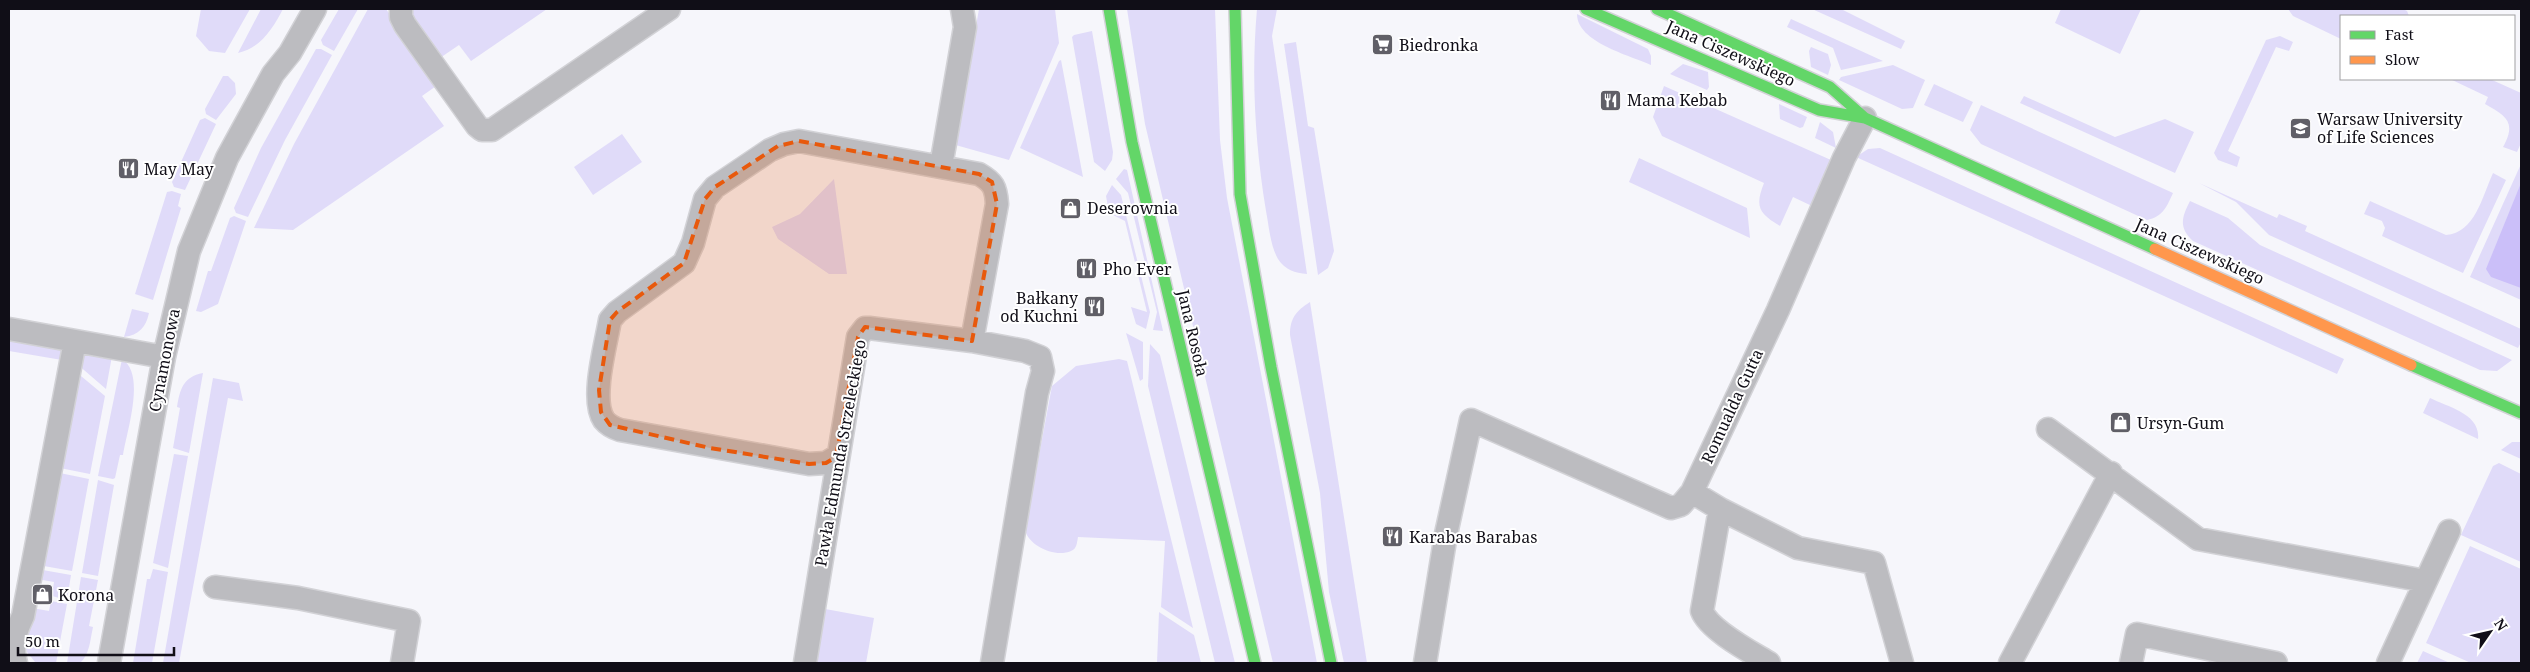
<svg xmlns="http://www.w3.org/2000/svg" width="2530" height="672" viewBox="0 0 2530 672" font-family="'Noto Serif',serif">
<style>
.green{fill:#e0dbf9}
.water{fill:#cbbff9}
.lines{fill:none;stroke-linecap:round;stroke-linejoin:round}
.street-casing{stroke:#d2d2d6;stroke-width:25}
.fast-casing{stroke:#d2d2d6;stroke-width:14}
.slow-casing{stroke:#d2d2d6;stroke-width:14}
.street{stroke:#bcbcc0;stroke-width:22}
.fast{stroke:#63d668;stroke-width:11}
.slow{stroke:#ff974d;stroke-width:11}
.marked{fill:#e8590c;fill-opacity:0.2;stroke:#e8590c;stroke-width:4;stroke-dasharray:10 6;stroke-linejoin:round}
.labels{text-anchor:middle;stroke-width:4;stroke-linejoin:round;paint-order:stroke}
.poi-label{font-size:16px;fill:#100e17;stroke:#fff;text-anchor:start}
.street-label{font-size:16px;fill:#100e17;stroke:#fff}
</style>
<rect width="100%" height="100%" fill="#f6f6fb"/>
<!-- green -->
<path class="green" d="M201,9H250L225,53L209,51L196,36Z
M261,9H283C273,28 261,48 238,53Z
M339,9H358L334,51L323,45L321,40Z
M368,9H386L439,84L422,96L444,126L293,230L254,228L294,144Z
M411,9H547L471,61L459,45L437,60L411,13Z
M979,9H1055L1059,43L1009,160L952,144L956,139Z
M1127,9H1215L1220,140L1227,198L1317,663H1273L1145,124Z
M1257,9H1277L1272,36L1307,274C1295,273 1285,270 1278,259C1270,245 1269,226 1266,211C1255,144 1251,76 1257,9Z
M1812,9H1841L1905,41L1901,49Z
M2061,9H2141L2120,54L2055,23Z
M2288,9H2403L2407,11L2409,16H2341V39L2293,16Z
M1577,14L1648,49L1651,56V65C1629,55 1577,42 1577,14Z
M1791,19L1883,61L1841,70L1833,48L1787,27Z
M1092,31L1113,152L1112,160L1105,171L1094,162L1072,37L1074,35Z
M2280,36L2293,42L2289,51L2276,47L2228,151L2240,157L2237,167L2218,160L2214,153L2266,40Z
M1296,42L1308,126L1314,128L1334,251L1328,268L1318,275L1284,44Z
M1811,47L1828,54L1831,65L1828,75L1811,67L1809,51Z
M316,49H321L332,55L285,140L248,217L236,213L234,208L261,148Z
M1061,60L1083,177L1020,148L1059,61Z
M1683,64L1708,72L1709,87L1707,90L1670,74Z
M1893,65L1925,80L1913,108L1902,109L1839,80L1841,77Z
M223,76H228L235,83L236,94L216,120L206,114L205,109Z
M2450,79H2490L2521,93V143L2517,152L2503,147C2517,122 2506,116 2485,104L2488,97Z
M1934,84L1973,102L1963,122L1924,105Z
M1664,86L1831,160L1812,206L1793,197L1780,226C1758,213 1755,206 1764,183L1662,136L1653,117Z
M2024,96L2115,137L2165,119L2194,132L2175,173L2020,103Z
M1779,104L1807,117L1803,127L1800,128L1780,119Z
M1981,105L2173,193C2167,206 2163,217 2147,220L1981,144L1970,130Z
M205,118L216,124L185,190L174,187L172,182L200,120Z
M1820,122L1833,132L1836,148L1815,138Z
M622,134L642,162L593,195L574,167Z
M1880,148L2344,359L2337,374L1856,157L1868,149Z
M1639,158L1747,208L1750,238L1629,182Z
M2521,164V300L2470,277Z
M1124,169L1127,170L1163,331L1153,330L1157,312L1128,193L1116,179Z
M2493,173L2506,180L2463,273L2382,236L2385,228L2382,221L2364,214L2370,201L2446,235C2475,233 2482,197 2493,173Z
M834,179L847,274H829L778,239L772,227L800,214Z
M2199,183L2277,218L2279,214L2307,226L2305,231L2521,329V342L2518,348L2269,235L2236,202Z
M1112,185L1121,195L1150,312L1146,329L1136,324L1131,307L1147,312L1125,221L1109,213L1106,196Z
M172,191L181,194L178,206L181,208L153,300L135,294L167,192Z
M2190,201L2228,218L2260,245L2512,360L2497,371L2480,370L2193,241C2178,227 2182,217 2190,201Z
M234,216L246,221L218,304L201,312L196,311L208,271H211L230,218Z
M1310,302L1367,663H1344L1329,592L1320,493L1290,335C1290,318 1296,311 1310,302Z
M132,309L149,313C146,327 139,335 124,337Z
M1126,333L1143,342V379L1140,381Z
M9,337L64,346L62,360L9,351Z
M1150,344L1160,355L1235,663H1215L1148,386Z
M86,354L112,356L106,389L77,364Z
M122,359C146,374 127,430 123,455H120L115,478L113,479L98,476Z
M1119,359L1127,361L1193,628L1161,607L1165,541L1078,537C1077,542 1077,549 1071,551C1055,558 1029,546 1025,530L1052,386L1076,366Z
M75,371L105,396L90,474L55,467Z
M203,373L189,453L173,448L180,408L177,407C180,389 183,377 203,373Z
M213,378L239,383L243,401L228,398L179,663H163Z
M2430,398C2448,407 2481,414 2478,439L2423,413Z
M2512,442H2521V459L2501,450Z
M174,454L188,456L168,568L153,563Z
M2499,463L2521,474V562L2461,535L2493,466Z
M55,472L89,479L72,571L38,565Z
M98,480L114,485L98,576L82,573Z
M2470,546L2521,569V663H2471L2426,643Z
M37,569L71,575L67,600L52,596L54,582L37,579L32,608L49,611L51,601L67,604L56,663L35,662L27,652L24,643Z
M153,569L168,572L152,663H133L147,579H150Z
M81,577L98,580L89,626L93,627C90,640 90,654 80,663H67Z
M820,608L874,618L866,663H810Z
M1159,612L1194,635L1201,663H1157Z
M2423,651L2450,663H2417Z"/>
<!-- water -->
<path class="water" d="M2521,183V288L2491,277L2486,269Z"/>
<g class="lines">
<defs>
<path id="street" d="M401,9V17L405,25L477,126L482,130H492L669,9
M941,166L965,27L962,9
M9,329L164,357
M972,341L1025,351L1040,357L1043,371L1037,393L992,663
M2048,429L2198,539L2425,581
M1720,509L1798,548L1874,563L1902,663
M215,587L298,598L409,621L402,663
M16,663C11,648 16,630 23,616L75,341
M109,663L164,357L189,251L227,158L273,74L290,53L315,9
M805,663L858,337L865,328H869L972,341L997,204C996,187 993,182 979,174L799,141L784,144L770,150L715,187L705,199L693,243L684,263L617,312L610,320C606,344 590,400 604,420C608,425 614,428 620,430L809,464L826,463L836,457
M1425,663L1446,534L1471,420L1671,508L1681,505L1692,492
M1769,663C1751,652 1709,630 1702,611L1720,509L1692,492L1778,310L1844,158L1865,118
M2010,663L2111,473
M2131,663L2137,634L2256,659
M2252,663L2256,659L2276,663
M2388,663L2449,531"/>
<path id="fast" d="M1109,9L1132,142L1255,663
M1235,9L1240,194L1271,367L1331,663
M1586,9L1819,110L1865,118L2155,249
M1657,9L1830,87L1865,118
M2411,365L2521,413"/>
<path id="slow" d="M2155,249L2411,365"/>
</defs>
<!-- street casing -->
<use href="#street" class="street-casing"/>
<!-- fast casing -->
<use href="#fast" class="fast-casing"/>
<!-- slow casing -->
<use href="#slow" class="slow-casing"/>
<!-- street -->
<use href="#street" class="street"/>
<!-- fast -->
<use href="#fast" class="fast"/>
<!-- slow -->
<use href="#slow" class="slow"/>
</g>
<!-- marked area -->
<path class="marked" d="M799,141L979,174L992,182L997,204L972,341L865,327L858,337L836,457L826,463L809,464L710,448L610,425L601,412L599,390L610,320L617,312L684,263L705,199L715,187L778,146Z"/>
<!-- icons -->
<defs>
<symbol id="supermarket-square" viewBox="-11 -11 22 22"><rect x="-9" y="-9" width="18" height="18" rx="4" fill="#605f67" stroke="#fff"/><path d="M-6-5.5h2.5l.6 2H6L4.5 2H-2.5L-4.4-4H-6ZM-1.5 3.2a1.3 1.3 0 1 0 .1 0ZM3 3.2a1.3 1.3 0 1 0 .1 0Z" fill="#fff"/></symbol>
<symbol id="restaurant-square" viewBox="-11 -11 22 22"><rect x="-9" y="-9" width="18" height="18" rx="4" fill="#605f67" stroke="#fff"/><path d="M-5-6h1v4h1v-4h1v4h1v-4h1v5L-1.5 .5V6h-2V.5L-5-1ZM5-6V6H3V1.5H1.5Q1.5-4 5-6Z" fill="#fff"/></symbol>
<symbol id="university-square" viewBox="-11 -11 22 22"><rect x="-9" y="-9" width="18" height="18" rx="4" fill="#605f67" stroke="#fff"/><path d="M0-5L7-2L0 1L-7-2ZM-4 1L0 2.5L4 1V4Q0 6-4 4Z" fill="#fff"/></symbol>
<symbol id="shop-square" viewBox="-11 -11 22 22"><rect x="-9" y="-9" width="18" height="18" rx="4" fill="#605f67" stroke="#fff"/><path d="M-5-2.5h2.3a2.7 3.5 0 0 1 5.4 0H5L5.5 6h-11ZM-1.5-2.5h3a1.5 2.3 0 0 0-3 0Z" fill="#fff"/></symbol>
</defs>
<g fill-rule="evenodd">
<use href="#supermarket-square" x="1370" y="32" width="25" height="25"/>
<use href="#restaurant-square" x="1598" y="88" width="25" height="25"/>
<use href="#university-square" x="2288" y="116" width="25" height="25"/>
<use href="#restaurant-square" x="116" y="156" width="25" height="25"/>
<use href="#shop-square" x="1058" y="196" width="25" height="25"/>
<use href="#restaurant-square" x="1074" y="256" width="25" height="25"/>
<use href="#restaurant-square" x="1082" y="294" width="25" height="25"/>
<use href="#shop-square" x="2108" y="410" width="25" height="25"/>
<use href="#restaurant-square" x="1380" y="524" width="25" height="25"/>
<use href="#shop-square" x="30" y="582" width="25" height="25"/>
</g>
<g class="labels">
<!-- poi labels -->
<g class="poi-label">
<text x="1399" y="51">Biedronka</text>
<text x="1627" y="106">Mama Kebab</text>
<text x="2317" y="125">Warsaw University<tspan x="2317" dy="18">of Life Sciences</tspan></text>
<text x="144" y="175">May May</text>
<text x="1087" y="214">Deserownia</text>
<text x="1103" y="275">Pho Ever</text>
<text x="1078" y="304" text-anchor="end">Bałkany<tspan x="1078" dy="18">od Kuchni</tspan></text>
<text x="2137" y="429">Ursyn-Gum</text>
<text x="1409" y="543">Karabas Barabas</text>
<text x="58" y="601">Korona</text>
</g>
<!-- street labels -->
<g class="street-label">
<text transform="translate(1731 53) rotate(24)" y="6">Jana Ciszewskiego</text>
<text transform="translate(2200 251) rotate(24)" y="6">Jana Ciszewskiego</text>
<text transform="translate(1193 333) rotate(77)" y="6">Jana Rosoła</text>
<text transform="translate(164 360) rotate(-79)" y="6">Cynamonowa</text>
<text transform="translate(1732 406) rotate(-65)" y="6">Romualda Gutta</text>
<text transform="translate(840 453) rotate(-80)" y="6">Pawła Edmunda Strzeleckiego</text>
</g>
</g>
<!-- border -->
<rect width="2530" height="672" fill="none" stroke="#100e17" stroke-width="20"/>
<!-- legend -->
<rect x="2340" y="15" width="175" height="65" fill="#ffffff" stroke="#9f9fa2"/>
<rect x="2350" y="31" width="25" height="8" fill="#63d668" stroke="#9f9fa2"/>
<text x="2385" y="40" font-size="15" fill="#100e17">Fast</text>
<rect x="2350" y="56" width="25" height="8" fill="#ff974d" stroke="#9f9fa2"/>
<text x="2385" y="65" font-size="15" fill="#100e17">Slow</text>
<!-- north arrow -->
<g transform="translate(2490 632) rotate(56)" stroke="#ffffff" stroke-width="4" paint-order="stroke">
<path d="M0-4L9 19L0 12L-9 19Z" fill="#100e17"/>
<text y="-8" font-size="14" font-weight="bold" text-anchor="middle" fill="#100e17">N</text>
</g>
<!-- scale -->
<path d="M18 647v8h156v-8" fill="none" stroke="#100e17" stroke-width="2.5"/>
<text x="25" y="647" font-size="15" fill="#100e17" stroke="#ffffff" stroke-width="4" paint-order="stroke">50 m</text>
</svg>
